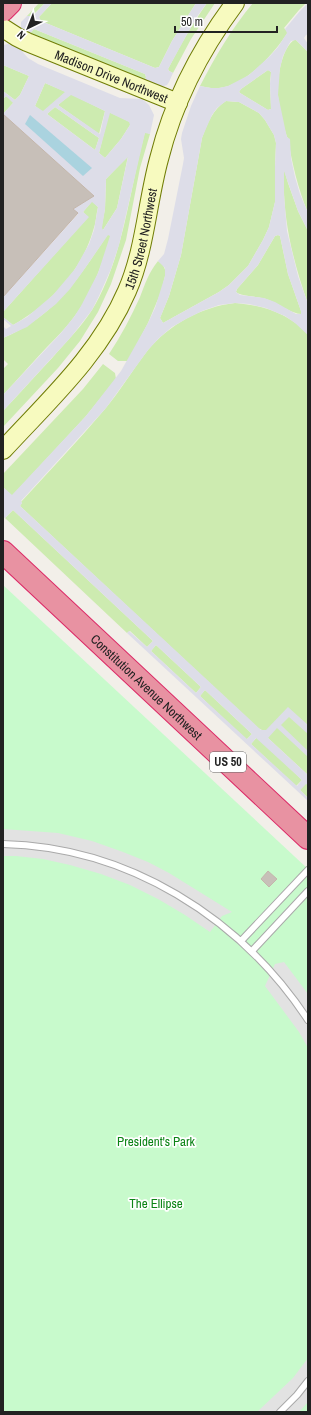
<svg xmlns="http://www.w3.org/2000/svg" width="311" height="1415" viewBox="0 0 311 1415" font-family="'Archivo Narrow',sans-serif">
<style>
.grass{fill:#cdebb0}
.park{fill:#c8facc}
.parking{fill:#e2e2e2}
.plaza{fill:#dddde8;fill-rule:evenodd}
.water{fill:#aad3df}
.building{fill:#c7bfb8;stroke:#c4b6ab}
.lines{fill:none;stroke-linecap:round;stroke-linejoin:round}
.lane-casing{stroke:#a9a9a9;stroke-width:8}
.secondary-casing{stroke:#707d05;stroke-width:20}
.highway-casing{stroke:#dc2a67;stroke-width:24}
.lane{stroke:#fff;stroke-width:6}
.secondary{stroke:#f7fabf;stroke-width:18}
.highway{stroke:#e892a2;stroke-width:22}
.labels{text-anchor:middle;stroke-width:3.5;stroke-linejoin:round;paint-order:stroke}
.shield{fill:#fff;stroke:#646464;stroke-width:1}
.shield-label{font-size:12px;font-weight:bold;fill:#222}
.street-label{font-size:13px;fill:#222;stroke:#fff}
.park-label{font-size:13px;fill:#0c8416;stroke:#fff}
</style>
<rect width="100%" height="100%" fill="#f2efe9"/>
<!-- grass -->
<path class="grass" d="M39,3H45L32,16H27Z
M52,3H196L172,41L159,67L155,68L41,21L39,17Z
M207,3H215L191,39L173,73L169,71L168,69C180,46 192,24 207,3Z
M253,3H306L299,10L284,28L288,32C274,54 246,85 219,88C212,89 206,87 200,86C215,57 232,28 253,3Z
M34,29L145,74L146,77L145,81L29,34Z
M294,40H296L308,52V213C298,188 292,164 288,138L287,137C283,124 279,109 278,95C277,80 281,49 294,40Z
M3,65L29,76L20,95L15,100L3,91Z
M268,70L271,72L270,83L271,109L268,110L240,93L239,92L241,89Z
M45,83L66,92L43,112L35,106Z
M71,94L105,111L99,134L58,105Z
M6,96L14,102L3,114V99Z
M226,101L239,102L259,113L265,120L274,135L276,143L275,167V202L269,227L263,240L248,266L229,285L219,292L163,323L160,318L169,296L181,255L202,138C207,124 213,109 226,101Z
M55,107L99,138L95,150L47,114Z
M109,112L130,122V125L121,139L105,158L99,153Z
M145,132L150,134L140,168L126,240L111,284L98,312L80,341L58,368L3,427V411C20,393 36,375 53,357C66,342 81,327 92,310C124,257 129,191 145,132Z
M128,156L117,208L103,230L101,229L105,209L106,179Z
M284,169L288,183L298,211L308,231V304C292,258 282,217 284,169Z
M92,201L98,207C96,215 96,223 93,231C81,272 49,305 13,325L3,317V312L88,217L83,212Z
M108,234L111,236C102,264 92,294 74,317C66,328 56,338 47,347C32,363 18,379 3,395V369L8,364L3,359V338C55,316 78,279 108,234Z
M278,235L280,236L288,274L301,311V314C292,314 276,302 266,299C258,296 242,297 236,292L237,289L258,265L275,236Z
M158,261L163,265L166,272L161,292L148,323L128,361H118L109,354C121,336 131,317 140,297C145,284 149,272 158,261Z
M235,303C262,305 291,314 308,335V775L268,738L264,731L258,728L20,506L22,503L21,502C49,471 78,441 105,409C121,390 133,369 148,350C170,324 201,307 235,303Z
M103,364L115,373L116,379L86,416L12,496L3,487V474L83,389Z
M13,510L153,641L147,647L130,631L127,633L5,518Z
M156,645L201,687L196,693L151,651Z
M205,690L252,734L246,740L200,696Z
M257,737L302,780L296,786L251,744Z
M306,783L308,785V798L300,790Z"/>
<!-- park -->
<path class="park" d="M3,585L308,869V1412H3Z"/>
<!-- parking -->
<path class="parking" d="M3,829L58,833L92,841L123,852L148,862L169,873L232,912L222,916L210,932L185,915L158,899L130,885L101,874L70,865L43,859L16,856H3Z
M284,962L308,994V1048L299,1032L265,986L275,964Z
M308,1358V1402L299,1412H257L293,1378Z"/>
<!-- plaza -->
<path class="plaza" d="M45,3H52L39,17L41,21L155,68L159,67L172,41L196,3H207L196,18L168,69L169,71L173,73L169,82L167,85L161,87L145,81L146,77L145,74L34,29L29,34L24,32L21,28V22L27,16H33Z
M308,3V34L306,35L304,38L308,44V52L296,40L291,41L289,44L283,56L280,68L278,95L286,133L287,137L290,139L291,158L295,177L300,194L308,213V231L298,211L284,171V195L287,231L298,276L308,304V335L295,323L285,316L266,308L249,304L235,303L219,305L202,311L186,319L172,327L159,338L148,350L106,408L21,501L22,503L20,506L261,730H266L288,707L308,725V734L289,717L281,725L308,751V757L277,728L268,738L308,775V785L306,784L300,790L308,798V801L127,633L129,631L147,647L153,641L13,510L5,518L3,517V487L12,495L86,416L121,371L148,323L155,308L165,276V268L158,261L164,254L168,239L183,164L184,158L181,139L182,133L191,106L200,86L211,88H219L228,86L249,75L270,56L278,47L287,33L285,29L300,11ZM268,70L271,72V75L270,83L271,109L268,110L240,93L239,92L241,89ZM226,101L239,102L259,113L265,120L274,135L276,143L275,167V202L269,227L263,240L248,266L229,285L219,292L163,323L160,318L169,296L181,255L202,138L208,124L212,115L217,108ZM278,235L280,236L288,274L301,311V314H296L275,302L264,298L240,295L236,292L237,289L258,265L275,236ZM156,645L201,687L196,693L151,651ZM205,690L252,734L247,739L200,696ZM256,738L302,780L297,786L251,744Z
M8,44L19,48L28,58L38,64L120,98L142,99L149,105L154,115L150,134L145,133L119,245L111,269L99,296L92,310L71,337L3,411V395L61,333L74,317L81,306L98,273L110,236L108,235L81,274L70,289L56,304L27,327L3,338V326L6,329L11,326L3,319V317L13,325L27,317L53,295L75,269L89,244L94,230L98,207L92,202L83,212L89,217L3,312V297L78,214L73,209L94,196L3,114L13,103L6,96L3,99V91L15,100L20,95L29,76L3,65V45ZM45,83L65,92L43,111L35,106ZM71,95L105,111L100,134L58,105ZM55,107L99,138L95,150L47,114ZM110,113L129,122L130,125L121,139L105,158L99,153ZM128,157L117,208L103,230L102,228L105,209L106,179Z"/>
<!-- water -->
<path class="water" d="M30,115L92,168L83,176L25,124Z"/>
<!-- building -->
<path class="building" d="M3,114L94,196L73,209L78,213L3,297Z
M268,871L277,879L269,887L261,879Z"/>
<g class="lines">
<defs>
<path id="lane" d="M3,844C128,847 240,917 308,1020
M241,941L308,870
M252,951L308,891
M280,1412L297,1395L308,1381"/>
<g id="secondary">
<path id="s1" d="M3,28L17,37L27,42L178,103"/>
<path id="s2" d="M3,450C48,401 100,354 127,291C145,250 147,203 159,159C173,103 200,50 235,3"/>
</g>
<g id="highway">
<path d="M3,10L10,3"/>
<path id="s3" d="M3,552L308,838"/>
</g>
</defs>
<!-- lane casing -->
<use href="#lane" class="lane-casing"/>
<!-- secondary casing -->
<use href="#secondary" class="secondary-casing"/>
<!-- highway casing -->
<use href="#highway" class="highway-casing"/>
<!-- lane -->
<use href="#lane" class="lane"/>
<!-- secondary -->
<use href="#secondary" class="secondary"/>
<!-- highway -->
<use href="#highway" class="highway"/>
</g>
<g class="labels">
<!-- shield labels -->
<rect class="shield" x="210" y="752" width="36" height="20" rx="3"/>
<g class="shield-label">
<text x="228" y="766">US 50</text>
</g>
<!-- street labels -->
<g class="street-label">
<text dy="5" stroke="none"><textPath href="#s1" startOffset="119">Madison Drive Northwest</textPath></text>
<text dy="5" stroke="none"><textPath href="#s2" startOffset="257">15th Street Northwest</textPath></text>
<text dy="5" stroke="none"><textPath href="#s3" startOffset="197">Constitution Avenue Northwest</textPath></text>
</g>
<!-- park labels -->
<g class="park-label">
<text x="156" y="1146">President's Park</text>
<text x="156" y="1208">The Ellipse</text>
</g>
</g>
<!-- border -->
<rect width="311" height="1415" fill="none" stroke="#222222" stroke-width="8"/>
<!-- north arrow -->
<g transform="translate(28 28) rotate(223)" stroke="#ffffff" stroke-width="3" paint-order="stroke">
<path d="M0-3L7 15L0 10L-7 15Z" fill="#222222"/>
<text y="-6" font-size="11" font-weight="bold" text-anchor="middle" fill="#222222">N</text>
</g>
<!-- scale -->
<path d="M175 26v6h102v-6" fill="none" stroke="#222222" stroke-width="2"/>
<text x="181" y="26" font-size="12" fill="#222222" stroke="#ffffff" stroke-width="3" paint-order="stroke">50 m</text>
</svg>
